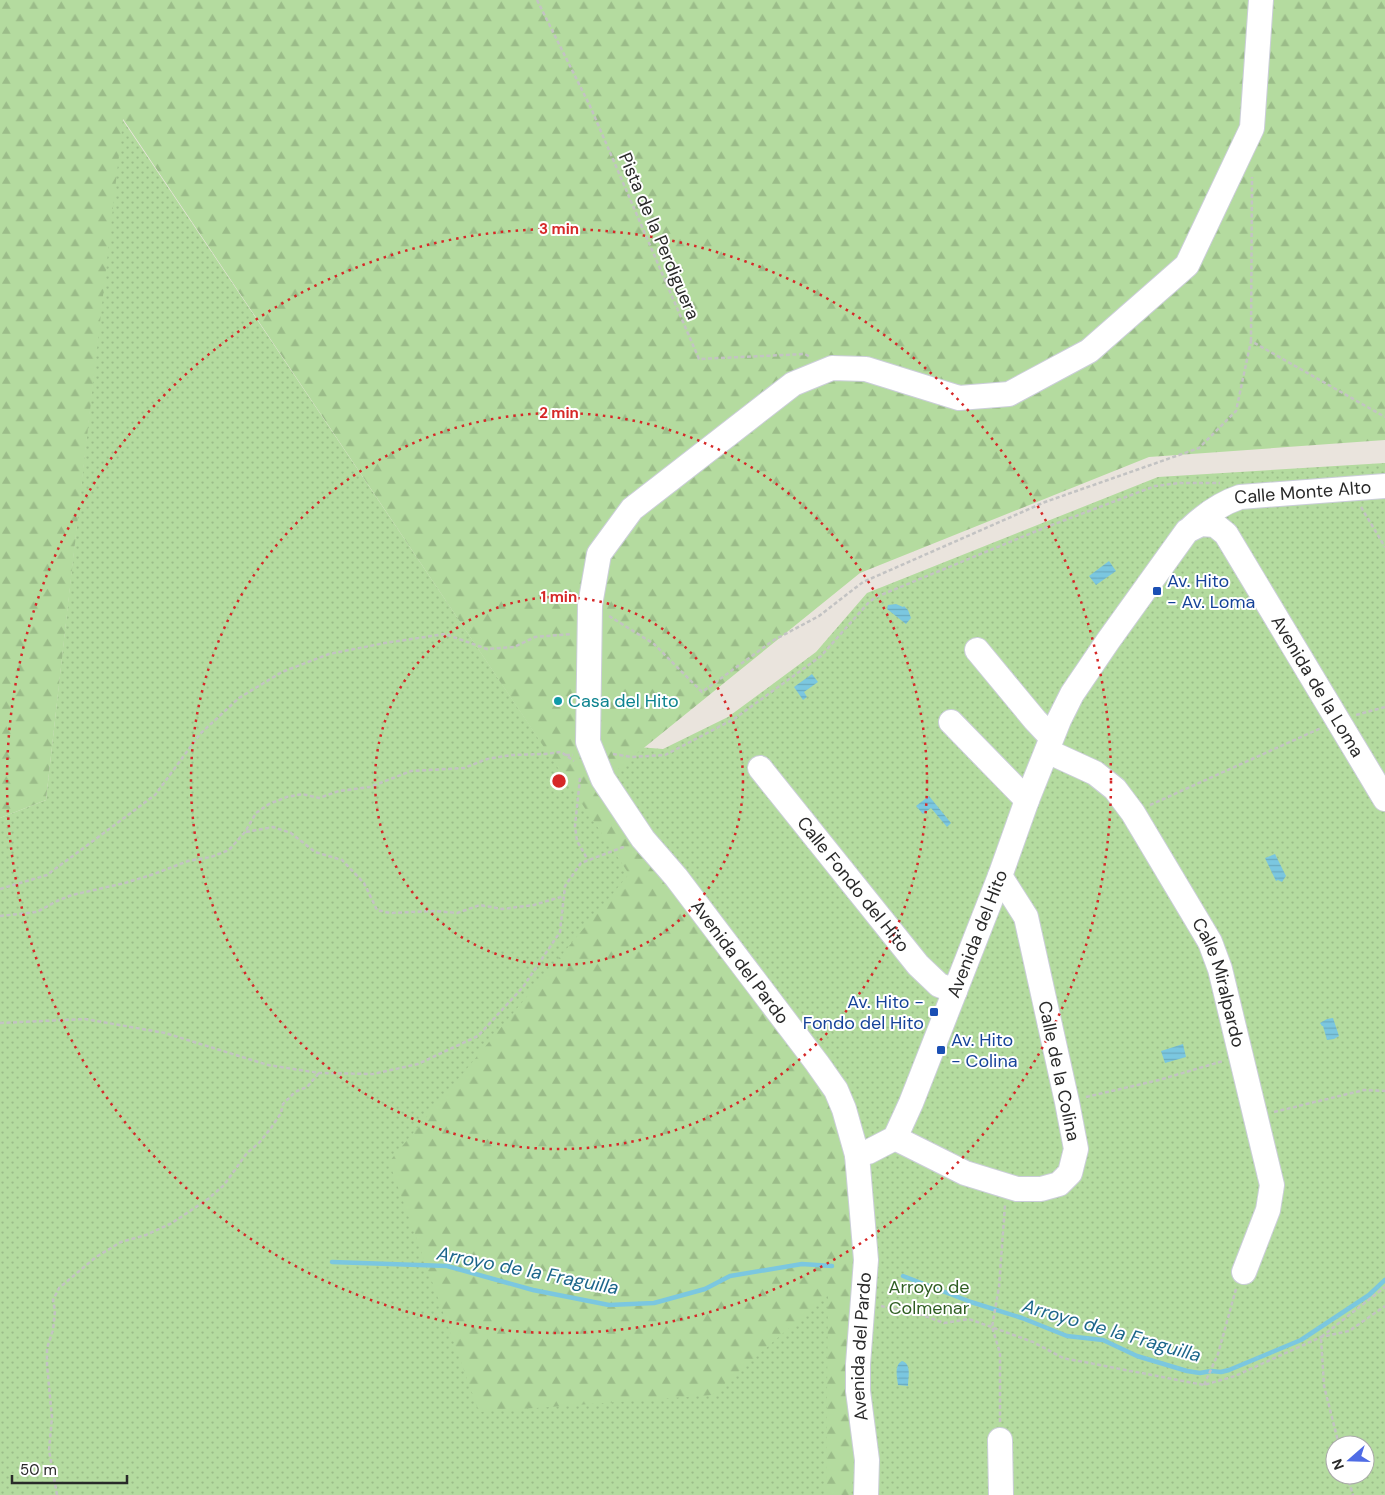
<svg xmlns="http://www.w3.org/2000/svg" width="1385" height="1495" viewBox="0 0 1385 1495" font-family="'DM Sans',sans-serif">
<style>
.grass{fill:url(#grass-dots);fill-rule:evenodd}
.forest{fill:url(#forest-firs)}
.water{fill:url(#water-rules)}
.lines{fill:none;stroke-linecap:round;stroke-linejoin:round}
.stream{stroke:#7bc7e0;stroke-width:4.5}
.minor-casing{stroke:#cbced9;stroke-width:26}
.path{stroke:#c3c3c3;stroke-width:2.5;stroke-dasharray:4 2.5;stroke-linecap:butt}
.minor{stroke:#fff;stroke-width:24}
.ring{fill:none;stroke:#d62828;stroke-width:2.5;stroke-dasharray:2.5 5}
.transit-dot{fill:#1a4fb4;stroke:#fff;stroke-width:2}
.culture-dot{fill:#0f9aa8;stroke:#fff;stroke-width:2}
.labels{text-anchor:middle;stroke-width:4;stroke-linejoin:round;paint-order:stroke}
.street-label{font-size:18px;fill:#292929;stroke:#fff}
.transit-label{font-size:18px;fill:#164399;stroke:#fff;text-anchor:start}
.culture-label{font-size:18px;fill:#0d838f;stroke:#fff;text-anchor:start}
.park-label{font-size:18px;fill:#2f5e22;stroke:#fff}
.water-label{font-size:19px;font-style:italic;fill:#1c668b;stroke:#fff}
.centre{fill:#d62828;stroke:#fff;stroke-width:2.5}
.ring-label{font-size:15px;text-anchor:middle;font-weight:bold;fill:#d62828;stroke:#fff;stroke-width:4;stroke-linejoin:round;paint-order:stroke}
</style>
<defs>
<pattern id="grass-dots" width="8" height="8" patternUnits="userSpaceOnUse" patternTransform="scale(1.25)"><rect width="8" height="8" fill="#b4db9f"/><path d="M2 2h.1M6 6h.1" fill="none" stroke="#9bbc89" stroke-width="1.8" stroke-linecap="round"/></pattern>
<pattern id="forest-firs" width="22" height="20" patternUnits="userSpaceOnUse" patternTransform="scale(1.25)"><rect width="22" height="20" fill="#b4db9f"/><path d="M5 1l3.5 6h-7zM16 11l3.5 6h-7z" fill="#9bbc89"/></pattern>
<pattern id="water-rules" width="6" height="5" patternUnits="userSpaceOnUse" patternTransform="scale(1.25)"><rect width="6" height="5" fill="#7bc7e0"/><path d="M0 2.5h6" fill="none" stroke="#6aabc0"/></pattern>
</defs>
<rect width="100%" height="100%" fill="#eae4dd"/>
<!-- grass -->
<path class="grass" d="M122,119L539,739L663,749L728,717L816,652L867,593L1158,477L1385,463V1495H0V818L46,800ZM1335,1445H1365V1475H1335Z"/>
<!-- forest -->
<path class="forest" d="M0,0H1385V440L1149,457L860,573L593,789L827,1095L845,1147L853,1254L847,1362L854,1469L851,1495H826L828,1294L712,1395L479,1412L389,1162L629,874L123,119L46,800L0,818Z"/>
<!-- water -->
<path class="water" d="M1109,561L1116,571L1096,585L1089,576Z
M896,604L903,607L904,606L908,610L911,618L906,624L887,609L888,605Z
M812,674L818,682L804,692L807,697L803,700L794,687Z
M929,796L951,823L947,827L931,808L923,814L916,806Z
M1275,854L1286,876L1282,882L1278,880L1276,881L1265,858Z
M1333,1018L1339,1036L1334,1039L1327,1040L1323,1026H1322L1320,1023L1327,1019Z
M1183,1044L1186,1057L1165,1063L1161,1051Z
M902,1361C912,1364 908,1377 908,1386L898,1385C897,1377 894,1365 902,1361Z"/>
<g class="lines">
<!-- stream -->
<path class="stream" d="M332,1262L447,1266L533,1290L609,1305L654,1303L705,1289L730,1276L802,1264L832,1266
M903,1276L971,1302L1022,1318L1067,1336L1103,1340L1137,1356L1187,1371L1200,1373L1211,1371L1221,1372L1229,1370L1301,1340L1369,1295L1385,1280"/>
<defs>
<g id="minor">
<path id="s1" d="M1192,527C1206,514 1222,503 1240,497L1385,486"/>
<path d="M977,650L1035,720L1051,737"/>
<path d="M951,722L1027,800"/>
<path id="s2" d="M1047,751L1095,773L1115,789L1133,813L1210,942L1220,969L1272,1185L1268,1210L1244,1272"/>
<path id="s3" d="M760,768L918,965L939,985L955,991"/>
<path d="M895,1138L965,1173L1017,1189H1041L1059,1184L1070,1173L1076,1149L1067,1102L1026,917L1000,876"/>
<path id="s4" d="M857,1155L868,1152L895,1138L911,1103L1000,876L1027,800L1059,720L1072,694L1108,641L1187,531L1201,524L1215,525L1226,534L1385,799"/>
<path d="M1000,1440L1001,1495"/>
<path id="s5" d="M866,1495L867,1460L858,1391V1364L866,1260L857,1155L844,1109L836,1090L817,1063L676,877L643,839L603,779L588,742L590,605L599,554L632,509L793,384L832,368L866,369L959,398L1009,394L1089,351L1187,265L1252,128L1261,0"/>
</g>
</defs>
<!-- minor casing -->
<use href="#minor" class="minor-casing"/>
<!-- path -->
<path class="path" d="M537,0L590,106L699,359L805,354L810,357
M1251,341L1252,177
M1361,507L1385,547
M609,616L654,644L702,692L774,640L819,616L863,582L1045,502L1199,448L1236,411L1251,341L1385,417
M1356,715L1385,707
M613,754L632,757L665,755L734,719L821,656L869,602L876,597L1044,528L1155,486L1180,483H1220
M566,755H573
M580,778L575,826L577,841L588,860
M1150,805L1321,728
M246,832L273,827L291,833L315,852L342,860L364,883L377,910L390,913L435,911L457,913L480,905L502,909L534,905L564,896
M0,889L47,875L155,795L200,734L239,698L282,672L329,654L385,643L445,634L487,649L514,647L535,637L572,634
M0,916L37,912L57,901L72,895L125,883L154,874L188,861L211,857L229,850L245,832L256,813L269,804L287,797L302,794L319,798L339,791L370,787L411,771L464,768L487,759L511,755L545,754L561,752L574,761
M0,1023L85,1019L165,1033L268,1065L319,1073L373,1074L418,1064L478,1036L523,987L560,932L565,886L581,863L626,846
M1086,1097L1159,1080L1223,1061
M1274,1112L1364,1090L1385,1091
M881,1306L922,1315L944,1323L969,1319L1033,1342L1063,1358L1204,1385L1235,1376L1321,1337L1349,1331L1385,1306
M1204,1385L1218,1354L1236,1289
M1000,1422V1353L992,1327L999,1287L1005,1205
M1339,1445L1324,1386L1321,1337L1385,1287
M1347,1475L1353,1495
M57,1495L49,1450L52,1418L47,1365V1348L53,1330L55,1311L53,1300L59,1288L96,1257L121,1242L146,1235L172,1223L208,1199L224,1185L247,1153L259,1143L271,1128L281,1113L283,1104L295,1092L307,1087L319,1073"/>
<!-- minor -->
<use href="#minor" class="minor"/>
</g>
<!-- distance rings -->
<g class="ring">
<circle cx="559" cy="781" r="184"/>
<circle cx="559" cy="781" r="368"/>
<circle cx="559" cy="781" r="552"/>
</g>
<!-- markers -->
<g class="transit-dot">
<rect x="1152" y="586" width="10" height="10" rx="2.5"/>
<rect x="929" y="1007" width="10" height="10" rx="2.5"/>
<rect x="936" y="1045" width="10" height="10" rx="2.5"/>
</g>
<circle class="culture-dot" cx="558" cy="701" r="5"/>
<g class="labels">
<!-- street labels -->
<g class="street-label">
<text transform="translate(659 236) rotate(67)" y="6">Pista de la Perdiguera</text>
<text dy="6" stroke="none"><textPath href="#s1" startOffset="120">Calle Monte Alto</textPath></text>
<text dy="6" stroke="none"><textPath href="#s4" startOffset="941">Avenida de la Loma</textPath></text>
<text dy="6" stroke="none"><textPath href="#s3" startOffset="149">Calle Fondo del Hito</textPath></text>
<text dy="6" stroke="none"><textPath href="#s4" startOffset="262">Avenida del Hito</textPath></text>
<text transform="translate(740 962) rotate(53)" y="6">Avenida del Pardo</text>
<text dy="6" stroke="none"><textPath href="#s2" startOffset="300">Calle Miralpardo</textPath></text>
<text transform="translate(1059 1071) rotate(78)" y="6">Calle de la Colina</text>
<text dy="6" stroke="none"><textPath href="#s5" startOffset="149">Avenida del Pardo</textPath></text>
</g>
<!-- transit labels -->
<g class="transit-label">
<text x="1167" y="587">Av. Hito<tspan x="1167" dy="21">- Av. Loma</tspan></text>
<text x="924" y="1008" text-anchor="end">Av. Hito -<tspan x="924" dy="21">Fondo del Hito</tspan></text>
<text x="951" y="1046">Av. Hito<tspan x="951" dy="21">- Colina</tspan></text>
</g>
<!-- culture labels -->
<g class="culture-label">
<text x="568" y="707">Casa del Hito</text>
</g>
<!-- park labels -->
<g class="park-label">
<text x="929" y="1293">Arroyo de<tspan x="929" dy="21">Colmenar</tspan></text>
</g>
<!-- water labels -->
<g class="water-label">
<text transform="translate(528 1270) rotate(11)" y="7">Arroyo de la Fraguilla</text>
<text transform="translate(1112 1330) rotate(16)" y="7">Arroyo de la Fraguilla</text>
</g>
</g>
<circle cx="559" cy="781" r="8" class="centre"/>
<g class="ring-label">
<text x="559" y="234">3 min</text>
<text x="559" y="418">2 min</text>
<text x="559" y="602">1 min</text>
</g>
<!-- north arrow -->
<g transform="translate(1350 1460) rotate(250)"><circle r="24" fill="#ffffff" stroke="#a9a9a9"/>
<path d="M0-4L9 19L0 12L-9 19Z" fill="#4f6ce5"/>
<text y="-8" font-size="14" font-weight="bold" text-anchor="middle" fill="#292929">N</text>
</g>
<!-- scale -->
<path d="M12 1475v8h115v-8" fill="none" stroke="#292929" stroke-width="2.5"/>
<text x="20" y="1475" font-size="15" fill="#292929" stroke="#ffffff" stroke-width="4" paint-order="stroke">50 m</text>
</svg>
